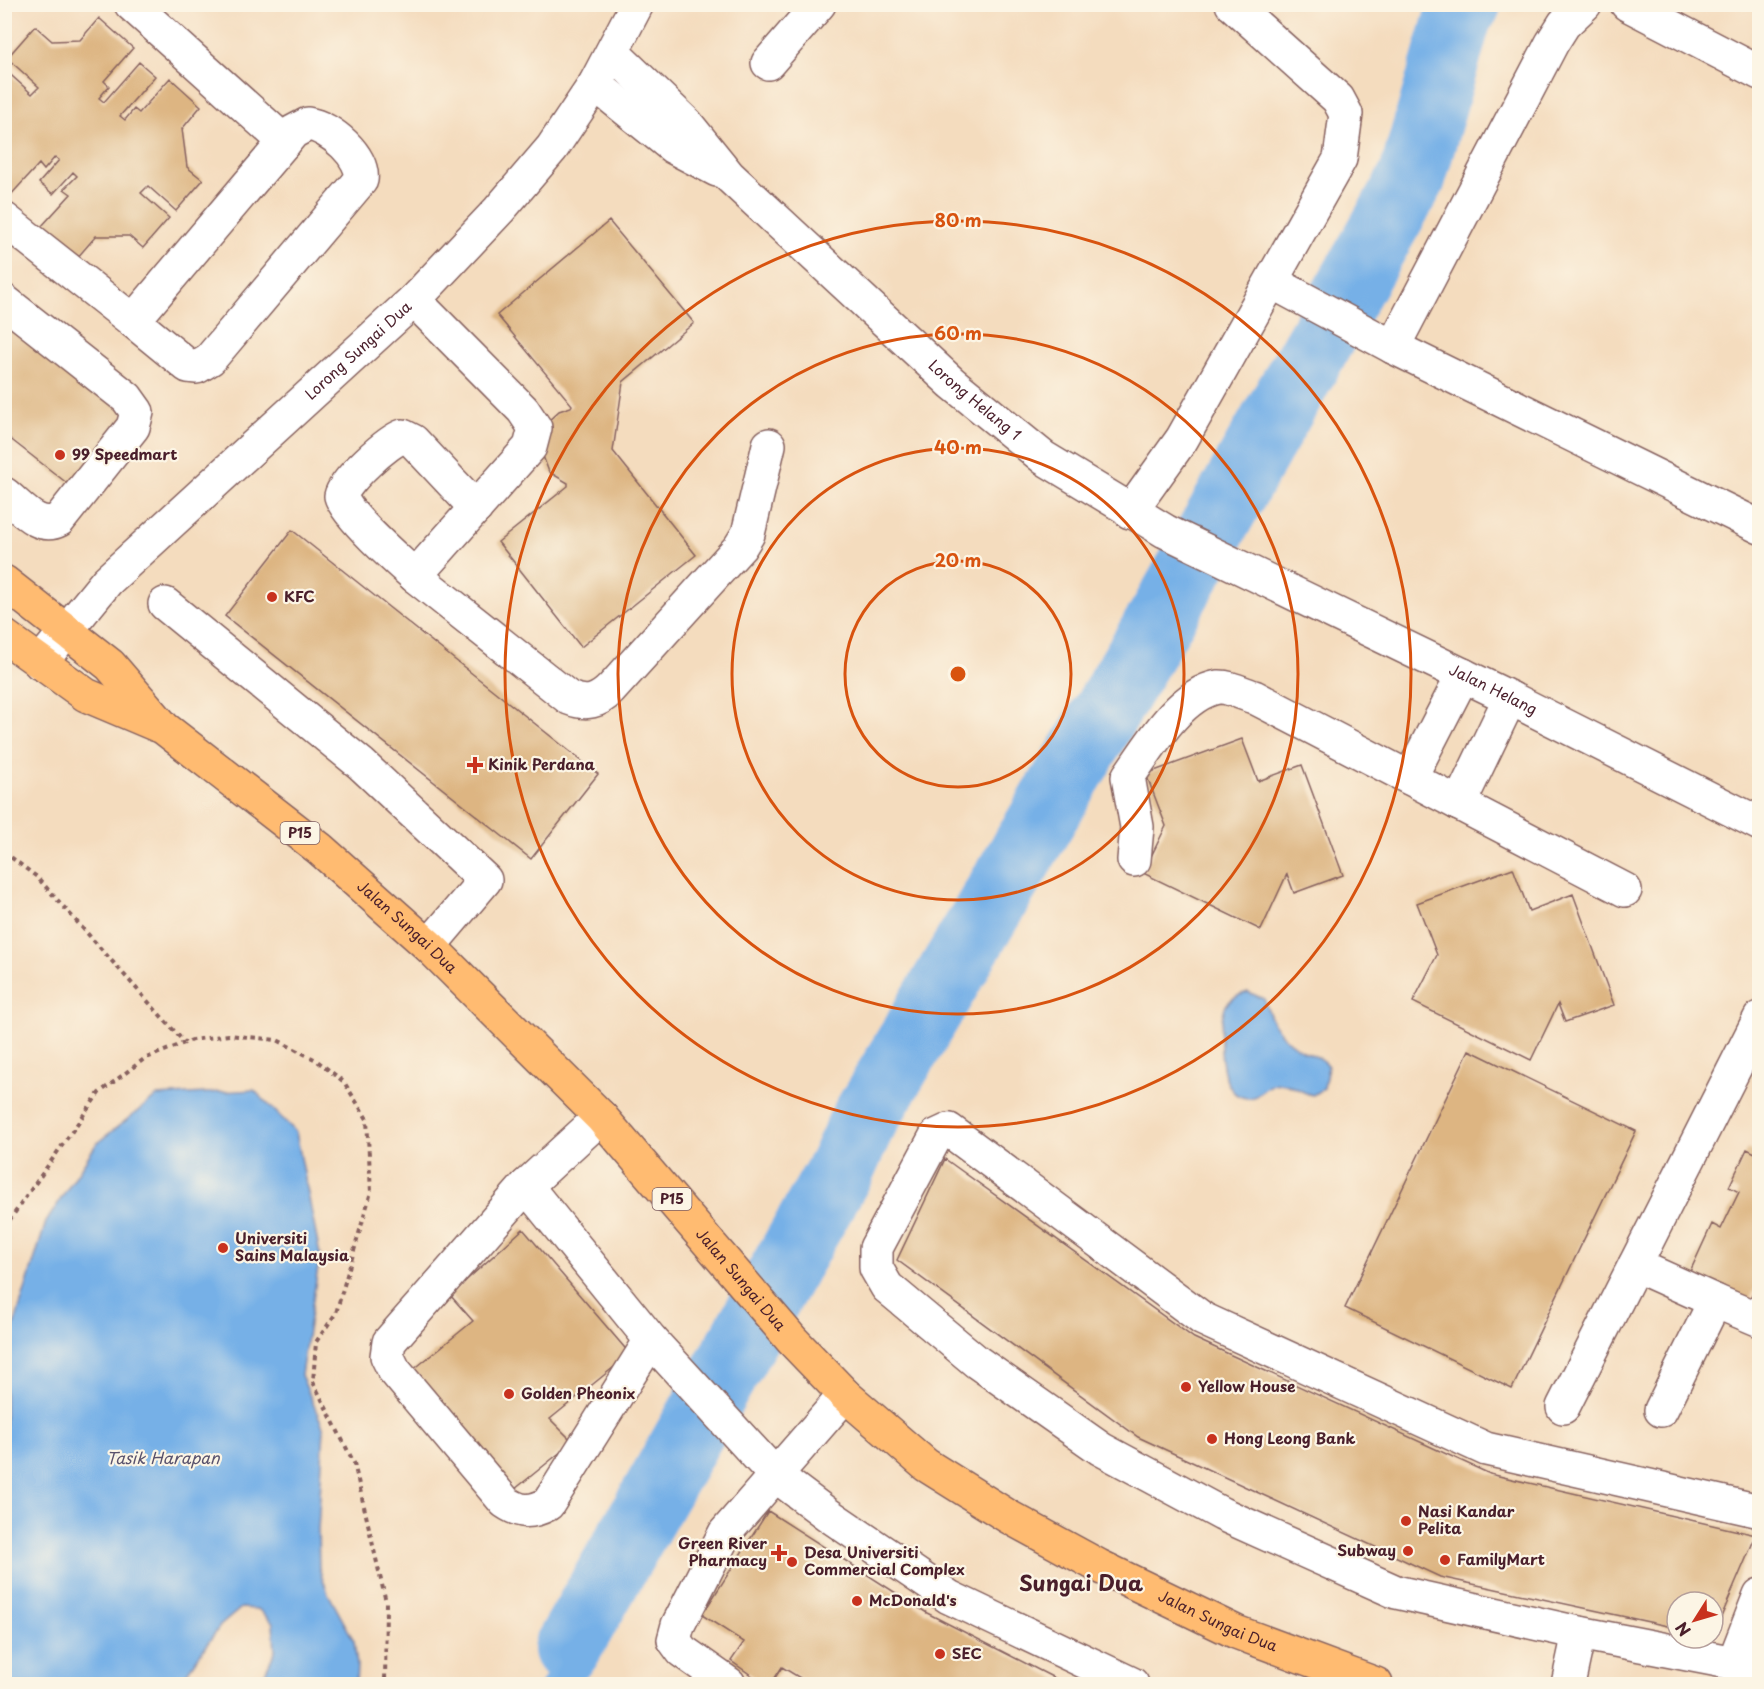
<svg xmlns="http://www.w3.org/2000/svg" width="1764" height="1689" viewBox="0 0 1764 1689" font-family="'Playpen Sans',sans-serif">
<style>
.water{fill:#76b0e7;stroke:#606889;stroke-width:1.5}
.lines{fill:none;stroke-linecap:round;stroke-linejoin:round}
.stream{stroke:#76b0e7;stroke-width:12}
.river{stroke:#76b0e7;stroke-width:68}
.building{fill:#ddb582}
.minor-casing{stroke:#86615e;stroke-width:36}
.major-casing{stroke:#86615e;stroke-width:36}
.path{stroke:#86615e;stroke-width:4;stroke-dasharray:4.5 4.5;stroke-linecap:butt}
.minor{stroke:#fff;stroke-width:33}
.major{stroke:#ffbb71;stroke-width:33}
.ring{fill:none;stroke:#d8530f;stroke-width:3}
.poi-dot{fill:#c8321e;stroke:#fcf5e5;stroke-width:2}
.labels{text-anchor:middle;stroke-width:4.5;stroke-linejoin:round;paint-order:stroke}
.shield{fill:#fcf5e5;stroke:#7f5f63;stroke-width:1.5}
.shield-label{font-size:14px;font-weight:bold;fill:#4a1f2b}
.street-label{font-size:15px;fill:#4a1f2b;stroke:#fcf5e5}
.poi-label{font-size:15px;font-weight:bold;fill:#4a1f2b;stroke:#fcf5e5;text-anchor:start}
.water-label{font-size:16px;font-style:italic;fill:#59526d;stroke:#fcf5e5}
.district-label{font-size:21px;font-weight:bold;fill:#4a1f2b;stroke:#fcf5e5}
.centre{fill:#d8530f;stroke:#fcf5e5;stroke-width:3}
.ring-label{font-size:18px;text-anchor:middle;font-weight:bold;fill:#d8530f;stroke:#fcf5e5;stroke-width:4.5;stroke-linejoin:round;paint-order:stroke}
</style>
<rect width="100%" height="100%" fill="#fcf5e5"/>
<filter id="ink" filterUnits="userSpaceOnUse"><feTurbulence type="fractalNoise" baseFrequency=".0167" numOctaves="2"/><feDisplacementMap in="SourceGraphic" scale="12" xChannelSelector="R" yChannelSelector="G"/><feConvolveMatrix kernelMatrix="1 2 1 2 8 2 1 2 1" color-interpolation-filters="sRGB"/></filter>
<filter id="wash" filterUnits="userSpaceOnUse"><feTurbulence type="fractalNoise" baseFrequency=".008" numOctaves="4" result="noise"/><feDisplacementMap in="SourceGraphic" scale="24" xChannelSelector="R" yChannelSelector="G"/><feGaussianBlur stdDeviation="1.35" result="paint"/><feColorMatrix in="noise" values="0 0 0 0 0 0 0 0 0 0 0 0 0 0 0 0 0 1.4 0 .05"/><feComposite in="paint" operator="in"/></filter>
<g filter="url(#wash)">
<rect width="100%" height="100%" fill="#f4dcbe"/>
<!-- water -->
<path class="water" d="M1248,992L1264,999C1272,1025 1280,1039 1305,1052C1315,1056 1321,1058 1328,1066L1324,1088L1313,1095C1300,1093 1287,1080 1274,1084C1261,1087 1258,1102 1242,1097C1218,1091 1218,1030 1224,1011C1226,1000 1238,995 1248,992Z
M254,1090L296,1132L320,1255L301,1375L324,1429L318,1530L319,1568L328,1593L354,1641L357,1665L356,1684H260L275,1651L273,1623L258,1609L241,1608L220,1626L179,1684H5V1355L46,1222L97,1143L157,1096Z"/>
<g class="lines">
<!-- stream -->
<path class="stream" d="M547,1684L567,1649"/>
<!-- river -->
<path class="river" d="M567,1649L842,1167L861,1125L1165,612L1412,178L1459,14L1467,4"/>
</g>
<g id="blocks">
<!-- building -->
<path class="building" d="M99,18L133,48L104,81L109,86L99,98L104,102L139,62L155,76L120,116L125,120L134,109L139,113L170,78L201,106L182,129L187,167L203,180L176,211L148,186L141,193L169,218L143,248L129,236H96L77,258L41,227L71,194L64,189L77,176L73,172L53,194L39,183L59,160L55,157L44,170L39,164L8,198L4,195V69L32,94L39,87L7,58L35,26L52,41L80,40Z
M609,221L694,323L623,382L613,451L696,555L581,647L498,542L568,486V483L549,472L543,456L546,423L559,411L571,407L572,405L497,315Z
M4,309L122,402L124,421L72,487L4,434Z
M292,530L598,774L531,859L225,616Z
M1242,739L1258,781L1302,765L1343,875L1294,893L1287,874L1261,930L1143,873L1166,826L1146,774Z
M1513,868L1529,911L1573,894L1614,1005L1565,1022L1558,1004L1531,1060L1413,1002L1437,955L1417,903Z
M1469,1050L1636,1131L1512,1389L1345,1308Z
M1760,1143V1280L1746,1305L1688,1276L1712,1224L1721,1229L1739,1192L1729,1187L1747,1149L1755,1153Z
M945,1159L1194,1338L1490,1474L1756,1535L1713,1636V1602H1677V1628L1440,1577L1138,1437L897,1260Z
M523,1229L630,1354L550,1419L573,1442L515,1489L413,1370L473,1321L450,1295Z
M768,1511L927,1613L1066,1684H810L782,1667L771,1684H764L731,1661L744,1642L702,1615Z"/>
</g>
</g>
<g filter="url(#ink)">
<use href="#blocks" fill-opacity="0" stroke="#86615e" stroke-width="1.5"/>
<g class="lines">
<defs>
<g id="minor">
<path d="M131,4L285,142"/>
<path d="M1627,4L1760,73"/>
<path id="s1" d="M613,53L687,124L729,176L952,383L1044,458L1165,531L1500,693L1760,824"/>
<path d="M768,63L819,4"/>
<path d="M595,84L673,147L717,170"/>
<path d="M308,124C330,127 365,157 361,180L210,359L197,367L188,366L133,321L293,132Z"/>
<path d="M4,219L133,321"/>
<path d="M1272,282L1393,347L1760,527"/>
<path d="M414,300L523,410L535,428L530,447L415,576"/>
<path d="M4,301L127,398L137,412L133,427L59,520C38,531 20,506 4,494"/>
<path d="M1393,347L1552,43L1564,24L1585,4"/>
<path d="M476,508L413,441L403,436C388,441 344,481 341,496C346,515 398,561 415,576L569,698C587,705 598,702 611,689L740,547L748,534L769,445"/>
<path d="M1130,512L1182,439L1340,159L1346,114L1338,99L1232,4"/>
<path d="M165,604L361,764L485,880L429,946"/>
<path id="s2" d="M40,663L107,581L414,300L499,210L552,148L595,84L637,4"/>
<path d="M1410,778L1463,675"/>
<path d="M1459,804L1510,698"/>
<path d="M1134,860L1137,827L1128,777C1149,747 1180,694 1218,687C1228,686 1244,694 1254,697L1625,890"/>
<path d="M601,1117L526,1186L389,1342L387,1356L394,1370L505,1502C521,1513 531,1513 548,1504L651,1340"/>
<path d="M526,1186L651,1340L775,1475L827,1514L949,1597L1132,1684"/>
<path d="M1635,1265L1715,1301L1661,1410"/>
<path d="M1715,1301L1760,1320"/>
<path d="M1563,1407L1760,1018"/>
<path d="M1760,1511L1486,1449L1203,1319L949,1130L936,1136L876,1248V1268L887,1287L977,1362L1101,1449L1222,1514L1396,1592L1579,1633L1760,1668"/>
<path d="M1734,1662L1760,1595"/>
<path d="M729,1684L682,1651L674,1640L678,1625L725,1533L845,1395"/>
<path d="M1568,1684L1579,1633"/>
</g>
<g id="major">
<path id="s3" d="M4,582L110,665L164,728L320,849L429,946L601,1117L792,1340L845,1395L926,1465L1009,1517L1099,1566L1236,1632L1376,1684"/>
<path d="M4,636L86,695L157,725"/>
</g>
</defs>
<!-- minor casing -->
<use href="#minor" class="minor-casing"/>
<!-- major casing -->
<use href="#major" class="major-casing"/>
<!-- path -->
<path class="path" d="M4,852L37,877L185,1043
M4,1228L99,1093L144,1059L192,1040L229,1035L277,1040L316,1060L344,1082L367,1119L371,1192L336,1313L316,1342L313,1382L354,1463L386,1602L385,1684"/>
<!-- minor -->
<use href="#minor" class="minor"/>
<!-- major -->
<use href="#major" class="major"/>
</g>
</g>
<!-- distance rings -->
<g class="ring">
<circle cx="958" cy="674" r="113"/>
<circle cx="958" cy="674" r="226"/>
<circle cx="958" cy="674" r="340"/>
<circle cx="958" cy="674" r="453"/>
</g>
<!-- markers -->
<g class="poi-dot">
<circle cx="60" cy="455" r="6"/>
<circle cx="272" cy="597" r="6"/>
<path d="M472 756h6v6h6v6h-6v6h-6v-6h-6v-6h6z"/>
<circle cx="223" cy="1248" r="6"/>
<circle cx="1186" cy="1387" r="6"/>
<circle cx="509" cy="1394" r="6"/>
<circle cx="1212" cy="1439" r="6"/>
<circle cx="1406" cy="1521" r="6"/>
<circle cx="1408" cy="1551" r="6"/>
<path d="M776 1544h6v6h6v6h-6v6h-6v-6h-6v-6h6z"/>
<circle cx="1445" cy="1560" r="6"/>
<circle cx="792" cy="1562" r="6"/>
<circle cx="857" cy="1601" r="6"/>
<circle cx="940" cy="1654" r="6"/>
</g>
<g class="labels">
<!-- shield labels -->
<g class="shield">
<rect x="280.5" y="822" width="39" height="22" rx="4.5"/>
<rect x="652.5" y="1188" width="39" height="22" rx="4.5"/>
</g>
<g class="shield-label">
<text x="300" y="838">P15</text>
<text x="672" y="1204">P15</text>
</g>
<!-- street labels -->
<g class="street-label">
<text dy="5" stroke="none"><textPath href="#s2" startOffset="447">Lorong Sungai Dua</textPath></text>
<text dy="5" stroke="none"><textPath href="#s1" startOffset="502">Lorong Helang 1</textPath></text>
<text dy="5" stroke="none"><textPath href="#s1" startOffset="1098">Jalan Helang</textPath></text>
<text dy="5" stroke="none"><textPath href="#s3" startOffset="532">Jalan Sungai Dua</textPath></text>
<text dy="5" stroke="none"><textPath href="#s3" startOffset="1018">Jalan Sungai Dua</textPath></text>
<text dy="5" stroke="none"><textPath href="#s3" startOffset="1612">Jalan Sungai Dua</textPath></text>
</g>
<!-- poi labels -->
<g class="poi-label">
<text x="72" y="460">99 Speedmart</text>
<text x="284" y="602">KFC</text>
<text x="488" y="770">Kinik Perdana</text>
<text x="235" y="1244">Universiti<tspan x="235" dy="17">Sains Malaysia</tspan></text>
<text x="1198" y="1392">Yellow House</text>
<text x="521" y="1399">Golden Pheonix</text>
<text x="1224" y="1444">Hong Leong Bank</text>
<text x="1418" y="1517">Nasi Kandar<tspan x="1418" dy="17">Pelita</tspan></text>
<text x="767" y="1549" text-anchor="end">Green River<tspan x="767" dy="17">Pharmacy</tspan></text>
<text x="1396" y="1556" text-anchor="end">Subway</text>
<text x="804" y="1558">Desa Universiti<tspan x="804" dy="17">Commercial Complex</tspan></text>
<text x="1457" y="1565">FamilyMart</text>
<text x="869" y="1606">McDonald's</text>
<text x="952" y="1659">SEC</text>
</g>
<!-- water labels -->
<g class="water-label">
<text x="163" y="1464">Tasik Harapan</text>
</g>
<!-- district labels -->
<g class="district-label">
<text x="1081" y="1591">Sungai Dua</text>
</g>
</g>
<circle cx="958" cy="674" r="9" class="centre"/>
<g class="ring-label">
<text x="958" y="227">80 m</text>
<text x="958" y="340">60 m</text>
<text x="958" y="454">40 m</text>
<text x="958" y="567">20 m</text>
</g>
<!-- margin -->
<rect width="1764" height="1689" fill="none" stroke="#fcf5e5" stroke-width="24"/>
<!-- north arrow -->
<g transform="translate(1695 1620) rotate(233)"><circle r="28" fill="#fcf5e5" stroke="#b59f9b" stroke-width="1.5"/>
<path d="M0-4.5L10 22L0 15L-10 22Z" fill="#c8321e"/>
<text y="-9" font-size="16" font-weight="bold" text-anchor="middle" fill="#4a1f2b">N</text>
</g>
</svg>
